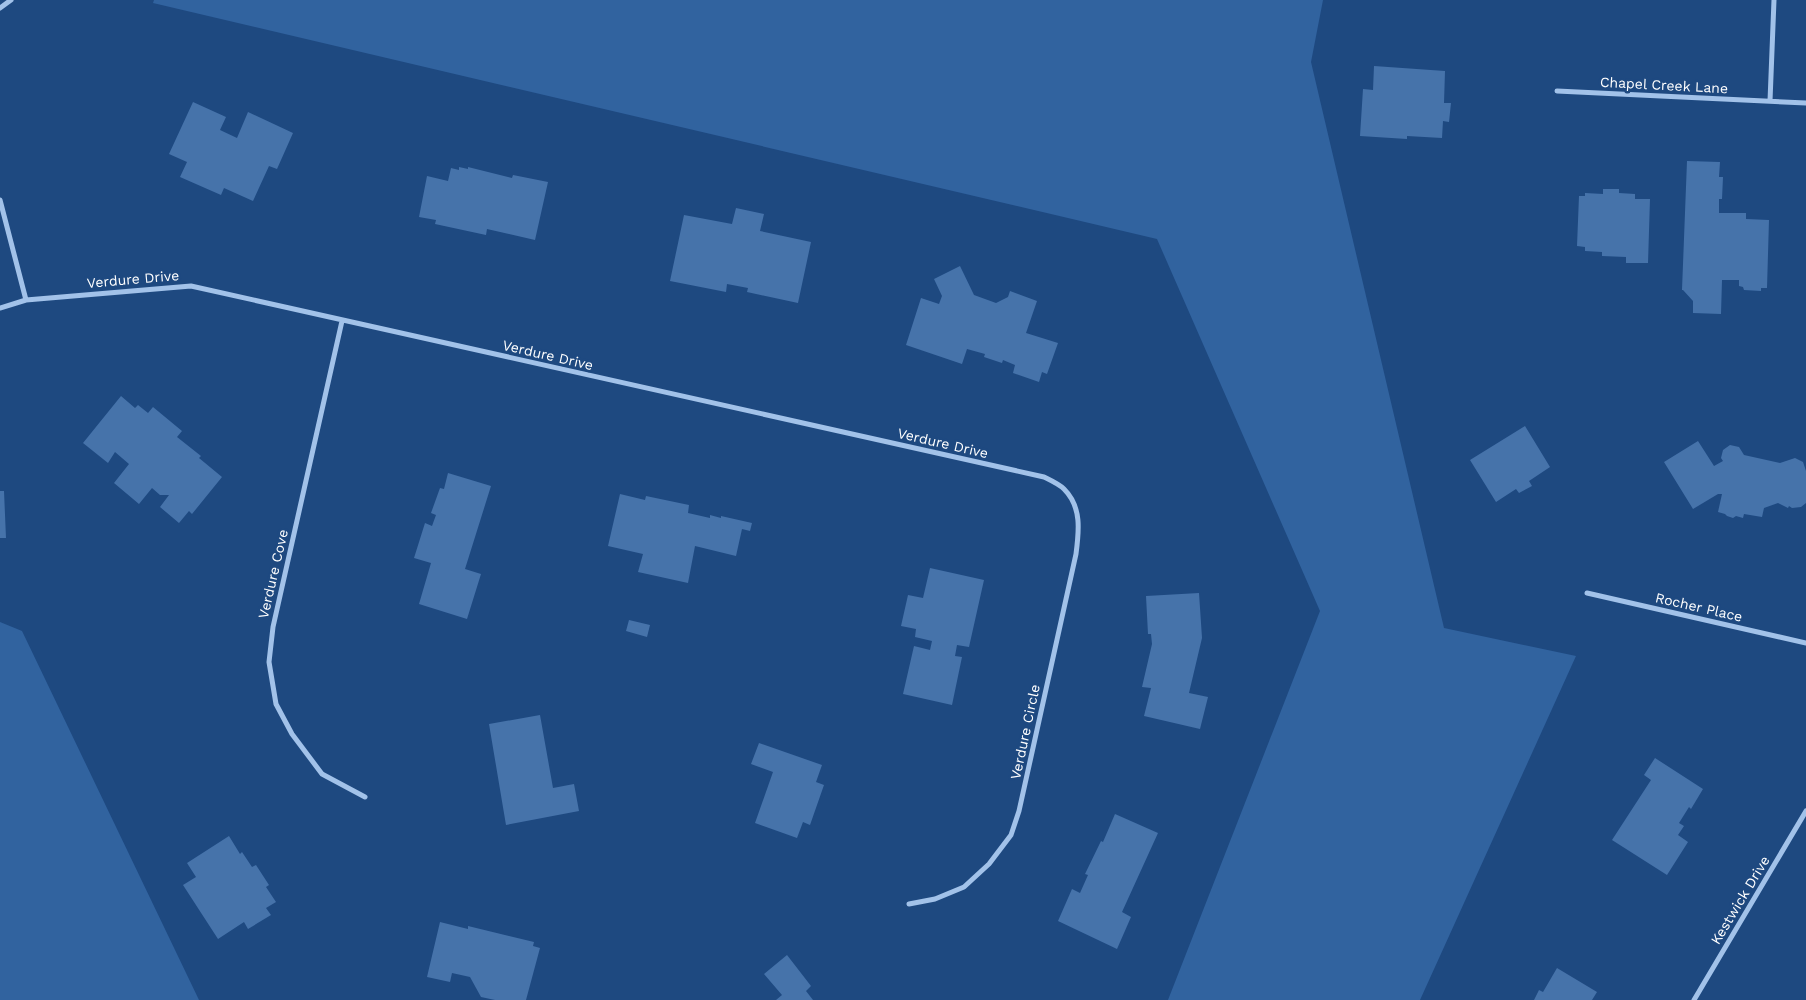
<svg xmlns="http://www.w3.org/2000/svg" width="1806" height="1000" viewBox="0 0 1806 1000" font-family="'Work Sans',sans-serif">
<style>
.green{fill:#31639f}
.building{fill:#4673aa}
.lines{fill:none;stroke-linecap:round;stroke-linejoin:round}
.street{stroke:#a2c2e9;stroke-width:5}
.labels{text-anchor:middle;stroke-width:5;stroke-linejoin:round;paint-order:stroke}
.street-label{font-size:14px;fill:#fff;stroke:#1e4980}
</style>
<rect width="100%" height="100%" fill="#1e4980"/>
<!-- green -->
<path class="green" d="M154,0H1323L1311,62L1444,628L1576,656L1420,1000H1168L1320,611L1157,239L153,3Z
M0,622L22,631L199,1000H0Z"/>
<!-- building -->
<path class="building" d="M1374,66L1445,71L1444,103H1451L1449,122L1443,121L1442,138L1407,136V139L1360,136L1363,89L1373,90Z
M193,102L226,117L220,130L237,138L248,112L293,133L277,169L269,166L253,201L224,188L221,195L180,177L187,162L169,154Z
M1687,161L1720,162L1719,177H1723L1722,199H1719V213H1746V219L1769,220L1767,288H1761V291L1744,290L1743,287L1739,286V280H1722L1721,314L1693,313V301L1683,290H1682Z
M459,167L468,169V167L512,178L513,175L548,182L535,240L487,229L486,235L435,224L436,220L419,217L427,176L448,181L451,168L459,170Z
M1603,189H1619V193L1635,194V199H1650L1648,263H1626V257L1602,256V252L1585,251V247L1577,246L1579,196H1585V193L1603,194Z
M736,208L764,214L760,231L811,242L798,303L747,292L748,288L727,284L726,292L670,281L684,215L732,224Z
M960,266L974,295L996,303L1008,297L1010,291L1037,301L1026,333L1058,343L1047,374L1042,372L1039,382L1013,373L1015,365L1003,360L1002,363L984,357L985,354L967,349L962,364L906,345L921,298L939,304L942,296L934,279Z
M121,396L135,408L138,405L148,413L153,407L182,431L177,437L201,456L199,458L222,477L192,514L189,511L179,523L160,507L169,495H160L152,488L139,504L114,483L129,464L115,452L108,463L83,443Z
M1525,426L1550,467L1529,481L1532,486L1519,493L1516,489L1496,502L1470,460Z
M1698,441L1714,466L1723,461L1721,458L1723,450L1730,445L1739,447L1744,455L1780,463L1795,458L1803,462L1806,471V503L1801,507L1792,508L1789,506L1788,508L1778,503L1764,508L1762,517L1744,514L1743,518L1736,516L1733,518L1727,516L1725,514L1718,512L1722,494H1718L1693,509L1664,462Z
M448,473L491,486L465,569L481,574L467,619L419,604L431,563L414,558L425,523L432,526L436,515L431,513L440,488L444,489Z
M0,491H4L6,538H0Z
M620,494L645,500L646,496L689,505L688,513L710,518V515L721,518V516L752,523L750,531L742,529L736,556L695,546L688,583L638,572L643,554L608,546Z
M930,568L984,580L969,647L957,645L955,656L962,657L952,705L903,694L914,646L930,650L932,641L915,637L916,629L901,626L908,595L923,598Z
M1199,593L1202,638L1189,693L1208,697L1200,729L1144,716L1151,688L1142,687L1152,644L1151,634H1148L1146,596Z
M629,620L650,625L647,637L626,631Z
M540,715L553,788L574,784L579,811L506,825L489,724Z
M759,743L822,765L816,782L824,785L810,825L803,822L797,838L755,823L773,772L751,764Z
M1655,758L1703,789L1691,809L1689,807L1679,823L1684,826L1678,835L1688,842L1667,875L1612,840L1651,780L1644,775Z
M1115,814L1158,833L1122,912L1131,917L1117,949L1058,921L1072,889L1080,893L1088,875L1085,874L1101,841L1103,842Z
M229,836L240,854L242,852L252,867L256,865L269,885L266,887L276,902L266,908L271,915L248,929L244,922L218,939L183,885L196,877L187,863Z
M440,922L468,929V926L534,942L533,946L540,948L526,1000H495L481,997L470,977L452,973L450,982L427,977Z
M787,955L811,986L806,991L813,1000H776L782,995L764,974Z
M1557,968L1597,992L1592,1000H1534L1539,990L1543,992Z"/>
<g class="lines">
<!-- street -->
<path class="street" d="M0,8L11,0
M1557,91L1806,103
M1770,101L1774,0
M0,200L26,300
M0,308L26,300L191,286L1044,477C1050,480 1059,484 1064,489C1082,507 1079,531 1076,554L1019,811L1011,835L989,864L964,887L935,899L909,904
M342,321L273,627L269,662L276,704L292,734L322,774L365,797
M1587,593L1806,643
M1694,1000L1806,811"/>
</g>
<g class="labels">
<!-- street labels -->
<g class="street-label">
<text transform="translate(1664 85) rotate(3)" y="5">Chapel Creek Lane</text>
<text transform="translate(133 279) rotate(-5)" y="5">Verdure Drive</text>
<text transform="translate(548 355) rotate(13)" y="5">Verdure Drive</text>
<text transform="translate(943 443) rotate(13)" y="5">Verdure Drive</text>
<text transform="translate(273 574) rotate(-77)" y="5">Verdure Cove</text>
<text transform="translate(1699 607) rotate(13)" y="5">Rocher Place</text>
<text transform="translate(1025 732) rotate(-78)" y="5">Verdure Circle</text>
<text transform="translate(1740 900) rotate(-59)" y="5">Kestwick Drive</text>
</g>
</g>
</svg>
